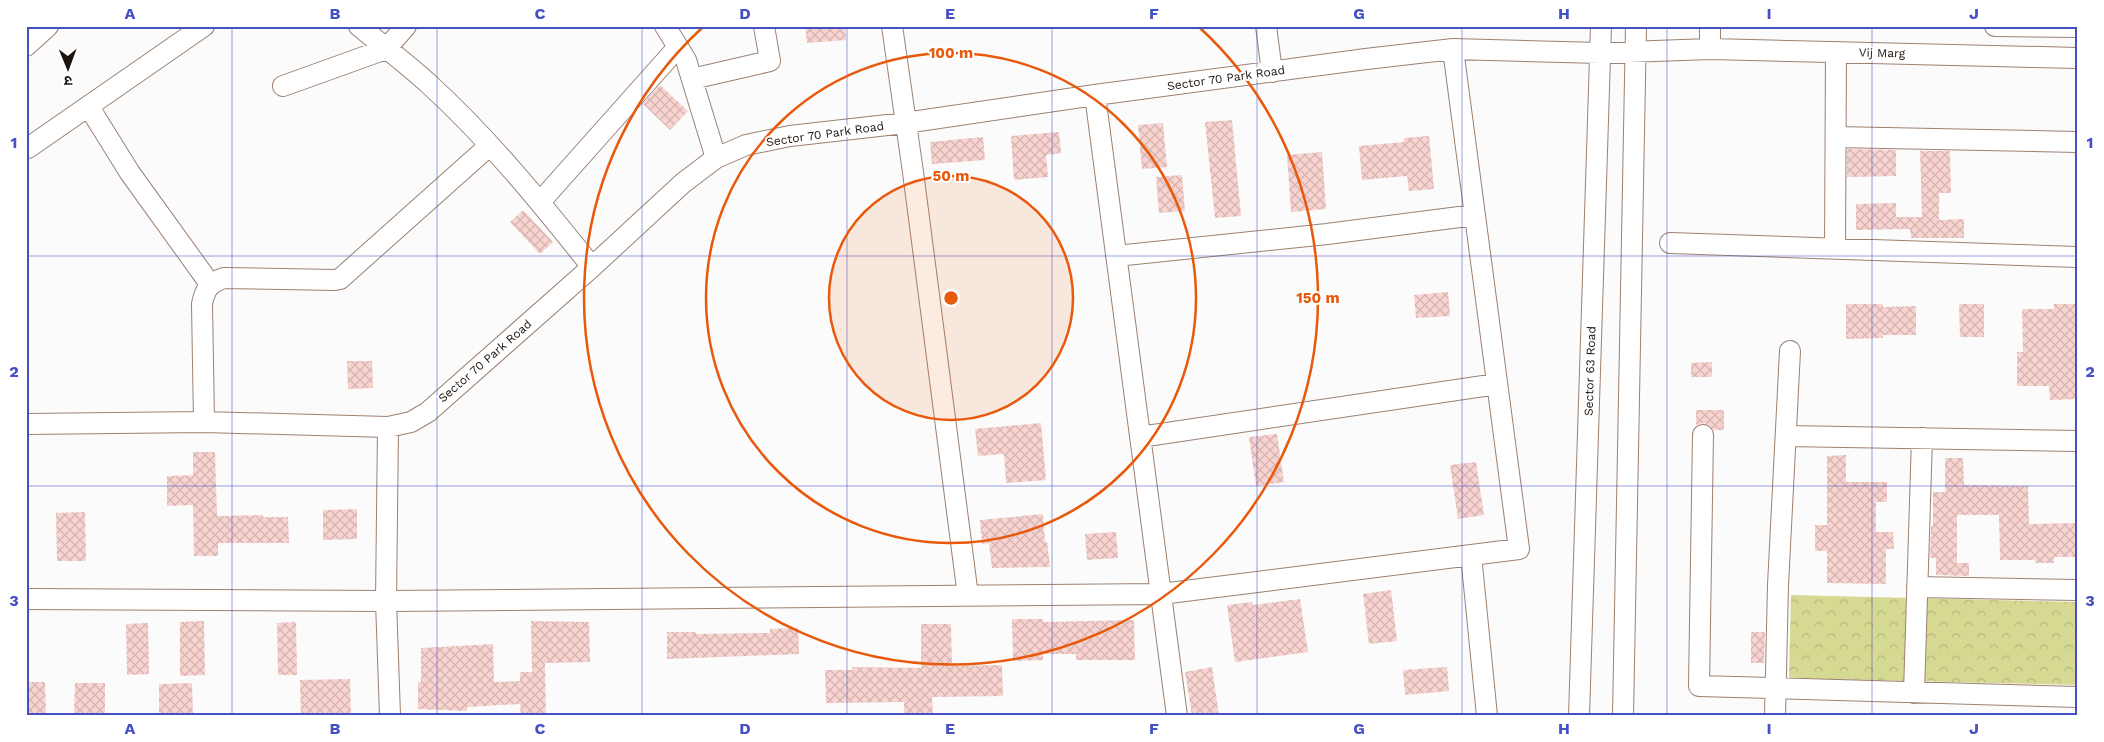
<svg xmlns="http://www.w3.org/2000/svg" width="2104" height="742" viewBox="0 0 2104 742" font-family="'Work Sans','Noto Sans Devanagari',sans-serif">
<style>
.park{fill:url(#park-crowns)}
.building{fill:url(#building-cross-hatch)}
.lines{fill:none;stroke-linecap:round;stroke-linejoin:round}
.minor-casing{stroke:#9c8170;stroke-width:22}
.minor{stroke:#fff;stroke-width:20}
.grid{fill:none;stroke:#4550c5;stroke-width:1;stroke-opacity:0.55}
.ring{fill:none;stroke:#e8590c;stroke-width:2.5}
.labels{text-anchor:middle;stroke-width:4;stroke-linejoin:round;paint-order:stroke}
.street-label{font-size:12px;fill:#1d130c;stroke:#fff}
.centre{fill:#e8590c;stroke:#fff;stroke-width:2.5}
.ring-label{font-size:15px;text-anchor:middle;font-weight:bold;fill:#e8590c;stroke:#fff;stroke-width:4;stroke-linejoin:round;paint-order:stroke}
.neatline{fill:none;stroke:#4550c5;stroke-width:2}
.grid-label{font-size:16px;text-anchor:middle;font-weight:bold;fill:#4550c5}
</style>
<defs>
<pattern id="park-crowns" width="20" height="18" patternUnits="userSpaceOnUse" patternTransform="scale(1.25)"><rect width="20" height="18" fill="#d5d992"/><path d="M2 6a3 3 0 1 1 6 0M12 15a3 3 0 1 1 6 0" fill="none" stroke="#b6b97d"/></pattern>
<pattern id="building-cross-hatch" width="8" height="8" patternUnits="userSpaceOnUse" patternTransform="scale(1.25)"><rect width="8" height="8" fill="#f8d3cf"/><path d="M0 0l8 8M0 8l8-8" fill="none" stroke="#d4b4b1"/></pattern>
</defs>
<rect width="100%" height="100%" fill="#fbfbfb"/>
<!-- park -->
<path class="park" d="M1791,595L2078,602V685L1789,678Z"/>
<!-- building -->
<path class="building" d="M805,26H845L846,40L807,43Z
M660,85L688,111L670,130L643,104Z
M1232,120L1241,216L1215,218L1205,122Z
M1163,123L1167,167L1142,169L1138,125Z
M1059,132L1061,153L1046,155L1048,177L1014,180L1011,136Z
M1429,136L1434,189L1409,191L1407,176L1362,180L1359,146L1404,142V138Z
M983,137L985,160L932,164L930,142Z
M1847,149L1896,150V176L1847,177Z
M1920,151H1950L1951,193H1939V220L1964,219V238H1911L1910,229L1856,230V204L1896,203V217H1922Z
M1322,152L1326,209L1291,212L1287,155Z
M1182,175L1185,211L1159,213L1156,177Z
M523,210L553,242L540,254L510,222Z
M1448,292L1450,316L1416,318L1414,295Z
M1846,304H1883V307L1916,306V335H1883V338L1846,339Z
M1959,304H1984V337H1960Z
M2054,304H2078V399L2050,400L2049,386H2017V352H2023L2022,309H2054Z
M347,361H372L373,388L348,389Z
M1712,362V377H1691V363Z
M1696,410H1724V430H1714L1709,425L1704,423L1696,425Z
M1041,423L1046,480L1006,483L1004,454L978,456L975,429Z
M1277,434L1284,482L1256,486L1249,437Z
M193,452H215L217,516L263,515V517H288L289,543H218V556H194L193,505L167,506V476L193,475Z
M1846,455V482H1887V502H1876V532H1893L1894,549H1886V584L1827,583V551H1815V525H1827V456Z
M1945,458H1963L1964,485L2028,486L2029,524L2078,523V557H2054V563H2035V560H2000L1999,515H1957V563H1969V576L1936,575V558H1930L1931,526H1933V492H1945Z
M1476,462L1484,515L1458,519L1450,465Z
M357,509V539L323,540V510Z
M85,512L86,561H57L56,513Z
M1043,514L1045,542H1047L1050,567L992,568L989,543L982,544L980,520Z
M1116,532L1118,558L1087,560L1085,534Z
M1391,590L1397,641L1369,644L1363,594Z
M1300,599L1308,652L1235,662L1227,605L1252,602L1253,605Z
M1012,619H1043V622L1134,620L1135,660H1076V654H1043V660L1013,661Z
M204,621L205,675L180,676V622Z
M531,621L589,622L590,662L545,663L546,716H521L520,704L467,707V711L418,709V682H421V648L493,644L494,682L520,681V672H532Z
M296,622L297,675H278L277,623Z
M148,623L149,674L127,675L126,624Z
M921,624H951L952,666L1002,665L1003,696L932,697L933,716H904V702L826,703L825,670H852V667L921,668Z
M798,628L799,654L667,659V632H696V634L770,633V629Z
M1751,632H1765L1764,663H1751Z
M1212,667L1219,716H1192L1185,672Z
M1447,667L1449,691L1405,695L1403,670Z
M350,679L351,716H301L300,680Z
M26,682H45L46,716H26Z
M75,683H105V716H74Z
M192,683L193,716H159V684Z"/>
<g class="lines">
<defs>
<path id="minor" d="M359,26C383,46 407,64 430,85C490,140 541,203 592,267
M665,26L686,60L716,158
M892,26L913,172L968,596
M1266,26L1272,72
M1995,26L2078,27
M26,46L48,26
M1710,49V26
M692,79L770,61L764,26
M283,86L386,49L406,26
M1095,95L1177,716
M89,107L130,173L210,284
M1836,137L2078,142
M26,146L28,148L204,26
M540,202L678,47
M1670,243L2078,257
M1835,248L1836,52
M1116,256L1327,234L1475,215
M204,422L202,304C205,289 209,283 224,278L335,280L340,279L489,146
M26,424L204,422L388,427L411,422L428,412L592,267L683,183L716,158L746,145L790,136L905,123L1095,95L1366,59L1453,49L1600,53L1710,49L2078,58
M388,427L386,601L390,716
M1703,435L1699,686L2078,697
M1786,436L2078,441
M1140,437L1497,384
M1471,555L1487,716
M1917,587L2078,590
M26,599L386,601L1161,594L1519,549L1453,49
M1914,693L1922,438
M1579,716L1601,26
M1623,716L1636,26
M1775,716L1778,585L1790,351"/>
</defs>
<!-- minor casing -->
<use href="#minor" class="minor-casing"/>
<!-- minor -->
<use href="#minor" class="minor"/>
</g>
<!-- grid -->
<path class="grid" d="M232,26V716M437,26V716M642,26V716M847,26V716M1052,26V716M1257,26V716M1462,26V716M1667,26V716M1872,26V716M26,256H2078M26,486H2078"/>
<!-- distance rings -->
<circle cx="951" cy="298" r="122" fill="#e8590c" fill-opacity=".12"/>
<g class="ring">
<circle cx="951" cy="298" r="122"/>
<circle cx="951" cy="298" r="245"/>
<path d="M1199 27A367 367 0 1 1 703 27"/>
</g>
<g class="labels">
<!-- street labels -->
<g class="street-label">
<text transform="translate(1882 53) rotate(1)" y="4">Vij Marg</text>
<text transform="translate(1226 78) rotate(-8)" y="4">Sector 70 Park Road</text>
<text transform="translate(825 134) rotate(-8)" y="4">Sector 70 Park Road</text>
<text transform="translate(485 361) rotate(-41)" y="4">Sector 70 Park Road</text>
<text transform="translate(1590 371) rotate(-88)" y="4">Sector 63 Road</text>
</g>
</g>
<circle cx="951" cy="298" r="8" class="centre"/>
<g class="ring-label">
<text x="951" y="58">100 m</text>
<text x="951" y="181">50 m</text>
<text x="1318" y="303">150 m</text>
</g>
<!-- border -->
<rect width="2104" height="742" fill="none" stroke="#ffffff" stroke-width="55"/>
<!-- north arrow -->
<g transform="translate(68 68) rotate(179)" stroke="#ffffff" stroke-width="4" paint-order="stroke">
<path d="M0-4L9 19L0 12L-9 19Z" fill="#1d130c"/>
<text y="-8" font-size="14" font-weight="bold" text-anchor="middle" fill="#1d130c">उ</text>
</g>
<rect x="28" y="28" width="2048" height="686" class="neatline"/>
<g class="grid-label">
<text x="130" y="19">A</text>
<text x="335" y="19">B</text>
<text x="540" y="19">C</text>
<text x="745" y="19">D</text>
<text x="950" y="19">E</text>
<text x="1154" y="19">F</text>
<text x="1359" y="19">G</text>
<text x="1564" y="19">H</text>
<text x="1769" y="19">I</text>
<text x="1974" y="19">J</text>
<text x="14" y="148">1</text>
<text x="2090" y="148">1</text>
<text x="14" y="377">2</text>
<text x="2090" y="377">2</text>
<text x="14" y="606">3</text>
<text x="2090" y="606">3</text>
<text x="130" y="734">A</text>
<text x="335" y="734">B</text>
<text x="540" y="734">C</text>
<text x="745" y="734">D</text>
<text x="950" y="734">E</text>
<text x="1154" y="734">F</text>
<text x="1359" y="734">G</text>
<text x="1564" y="734">H</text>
<text x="1769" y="734">I</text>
<text x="1974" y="734">J</text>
</g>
</svg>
